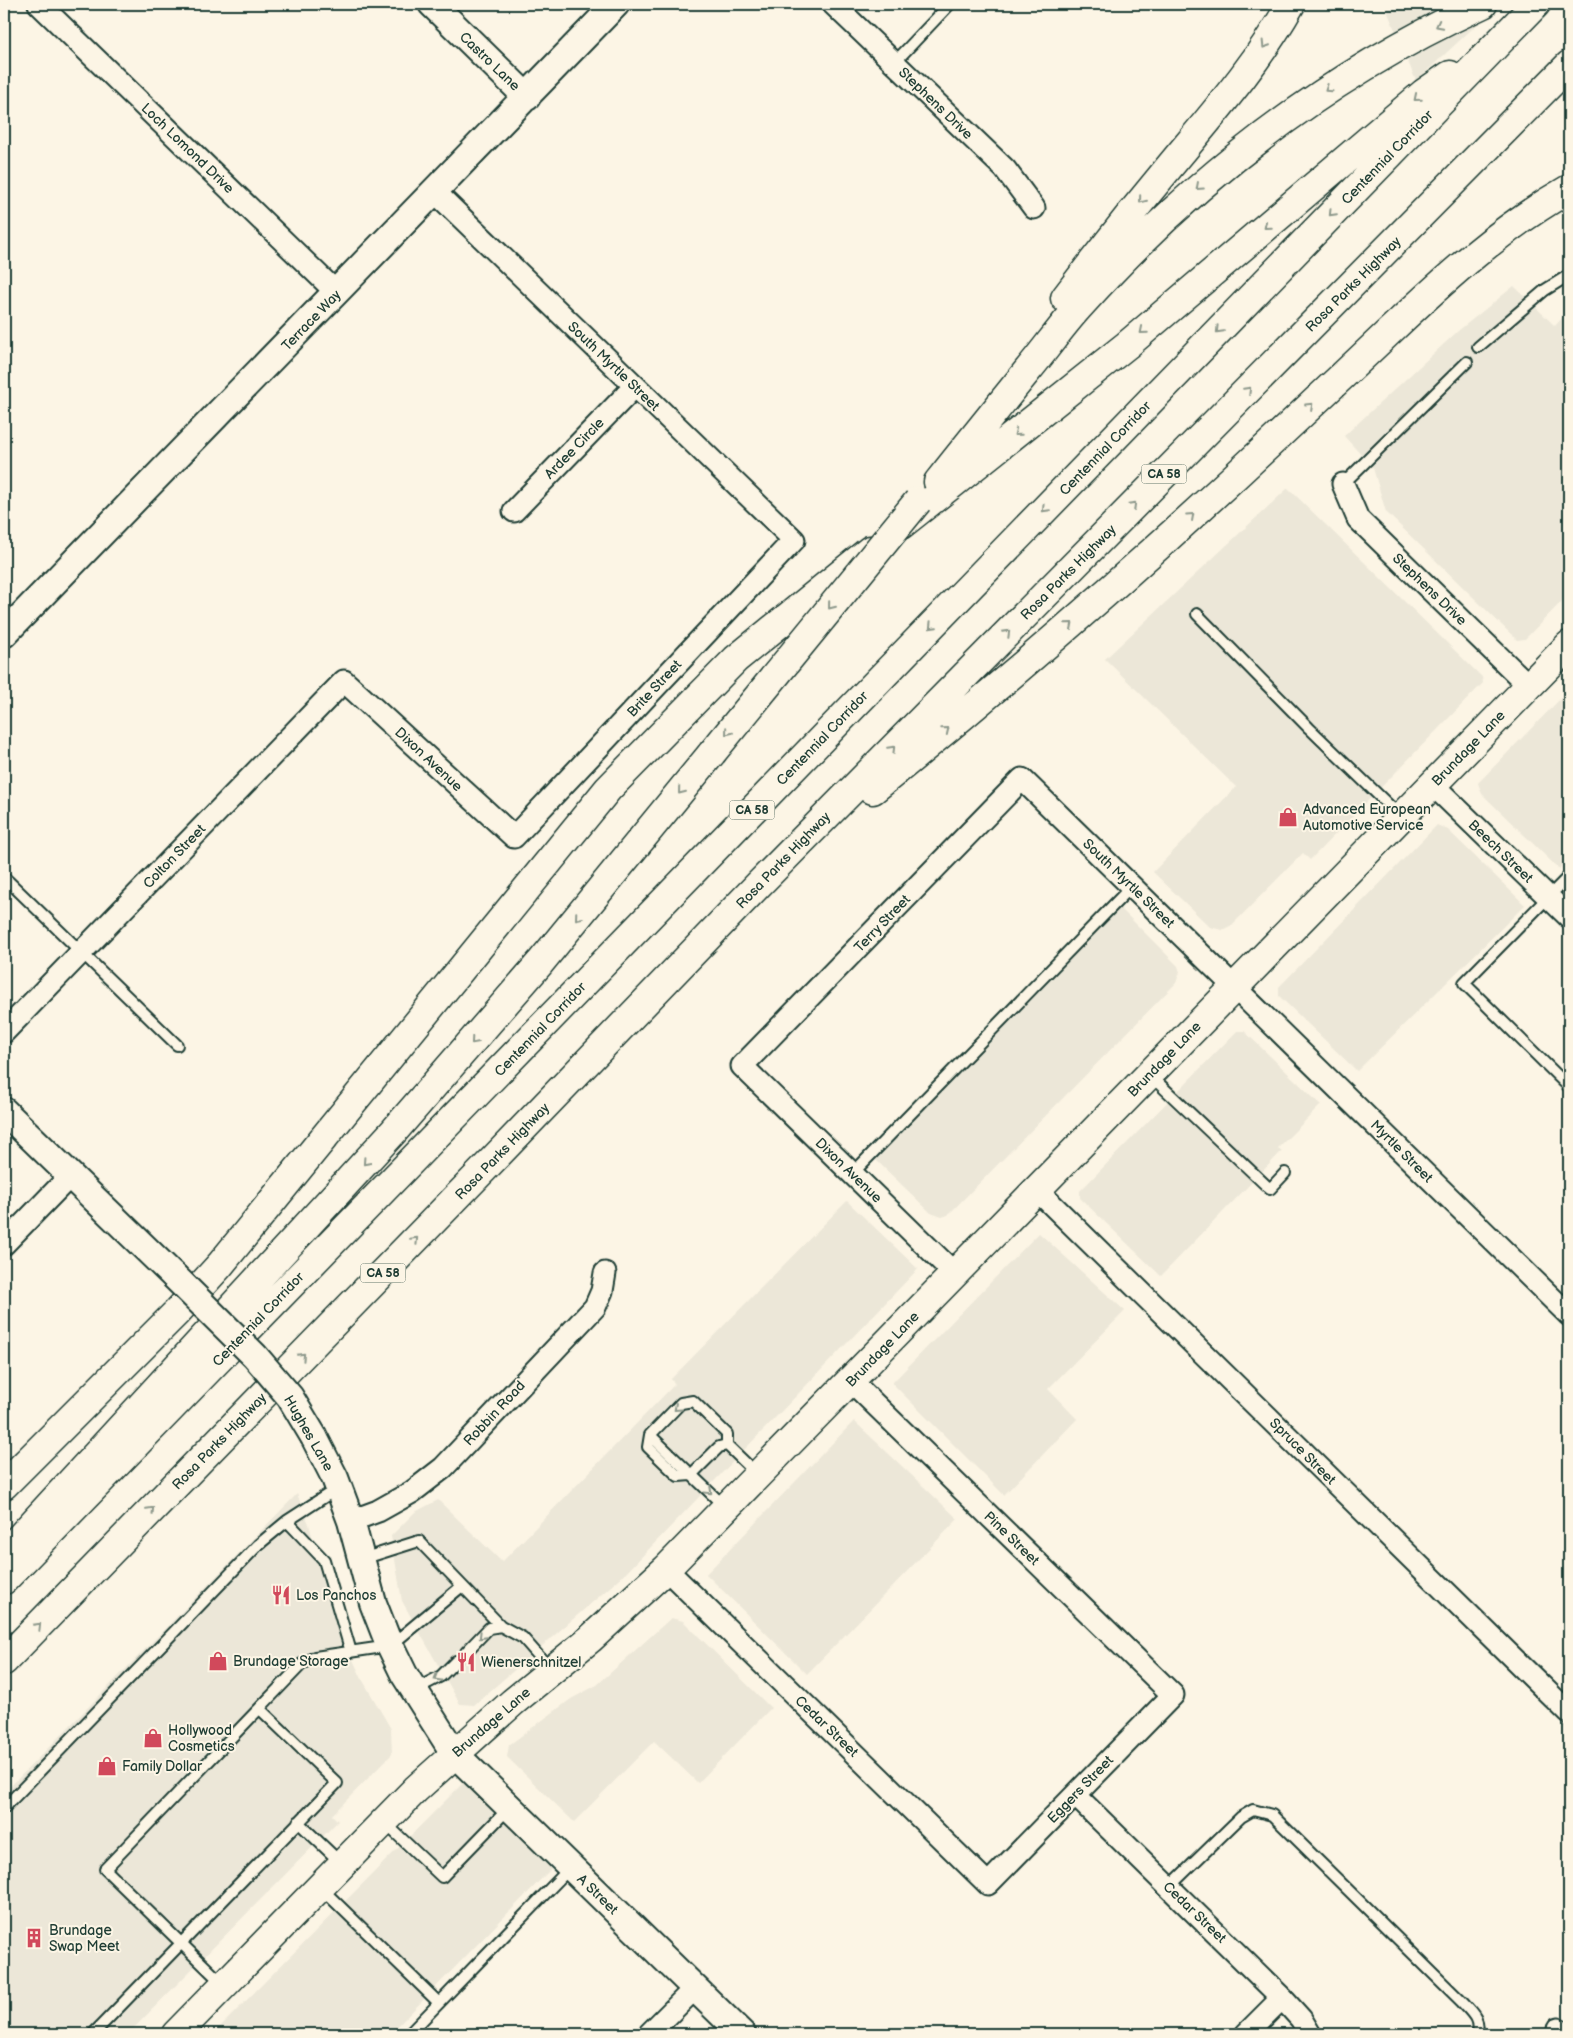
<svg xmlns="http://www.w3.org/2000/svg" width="1573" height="2038" viewBox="0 0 1573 2038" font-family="'Balsamiq Sans',sans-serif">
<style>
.built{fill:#ece7d8}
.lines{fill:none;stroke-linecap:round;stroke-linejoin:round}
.service-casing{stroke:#1f3d34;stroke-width:14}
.minor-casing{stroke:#1f3d34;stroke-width:25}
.tertiary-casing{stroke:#1f3d34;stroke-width:30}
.secondary-casing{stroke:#1f3d34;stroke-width:31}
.motorway-casing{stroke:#1f3d34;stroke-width:31}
.service{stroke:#fcf5e5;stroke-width:10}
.minor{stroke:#fcf5e5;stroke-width:21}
.tertiary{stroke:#fcf5e5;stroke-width:26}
.secondary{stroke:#fcf5e5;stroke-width:28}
.motorway{stroke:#fcf5e5;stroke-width:28}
.tertiary-bridge-casing{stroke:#1f3d34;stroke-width:30;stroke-linecap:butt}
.motorway-bridge-casing{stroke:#1f3d34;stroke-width:31;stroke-linecap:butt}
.tertiary-bridge{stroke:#fcf5e5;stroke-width:26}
.motorway-bridge{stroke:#fcf5e5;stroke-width:28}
.oneway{stroke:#8e998c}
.labels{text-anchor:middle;stroke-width:4;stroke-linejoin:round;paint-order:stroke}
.shield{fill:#fcf5e5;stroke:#617469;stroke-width:1}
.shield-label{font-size:12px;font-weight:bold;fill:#1f3d34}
.street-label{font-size:14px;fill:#1f3d34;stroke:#fcf5e5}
.poi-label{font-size:14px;fill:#1f3d34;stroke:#fcf5e5;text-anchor:start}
</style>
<rect width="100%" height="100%" fill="#fcf5e5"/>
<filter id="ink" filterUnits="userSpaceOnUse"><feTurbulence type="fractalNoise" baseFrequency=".02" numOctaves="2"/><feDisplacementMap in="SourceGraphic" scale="10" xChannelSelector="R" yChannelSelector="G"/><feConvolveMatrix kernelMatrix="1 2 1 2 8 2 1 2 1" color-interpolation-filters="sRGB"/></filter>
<g filter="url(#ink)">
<!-- built -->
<path class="built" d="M1387,4H1499L1416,81L1386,8Z
M1514,286L1555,326L1569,310V594L1525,639L1517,640L1386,512L1373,468L1344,436L1458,331Z
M1288,488L1482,677L1483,683L1310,860L1303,853L1232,925L1222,930L1210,927L1153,872L1236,787L1105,659Z
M1569,690V859L1559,869L1482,794L1478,783Z
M1437,825L1448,830L1525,905L1357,1071L1279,996V987Z
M1119,907L1178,966L1180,972L1176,983L948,1215L942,1217L931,1213L875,1159Z
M1237,1031H1244L1321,1105L1278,1148L1282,1151L1161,1276L1080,1198V1191Z
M847,1201L918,1269L625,1574L474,1705L460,1704L402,1601L391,1536L415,1512L438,1500L502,1562L675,1384L671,1379Z
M1039,1233L1125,1311L1048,1389L1077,1419L1004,1495L892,1383Z
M854,1421L958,1519L807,1674L706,1574Z
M297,1494L309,1524L326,1591L340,1632L362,1679L391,1729L392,1754L332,1815L338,1821L128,2034H4V1793Z
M671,1618L683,1621L771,1708L698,1783L654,1741L574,1822L507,1757L509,1745L571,1699L597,1685Z
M467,1779L551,1869L390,2034H213Z"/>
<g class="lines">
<defs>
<path id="service" d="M894,63L950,4
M1478,347L1545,290L1569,275
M1343,484L1467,362
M1197,614L1309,728L1400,816
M1569,876L1464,983L1569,1087
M4,877L177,1045
M1150,1075L1270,1189L1285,1173
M852,1174L1132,886
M650,1435L725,1507
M727,1445L719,1447L691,1475L678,1476L648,1447L650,1435L681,1403L693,1401L727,1434V1445L757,1474
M338,1488L287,1521L324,1560L351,1652
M362,1559L419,1541L501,1626L523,1638L551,1670
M466,1652L489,1628L501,1626
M414,1690L441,1676L456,1661
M4,1808L258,1545L287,1521
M298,1822L341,1863
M384,1822L442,1877L509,1808
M1169,1887L1241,1817L1253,1810L1272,1815L1462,2002C1470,2011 1482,2020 1476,2034
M321,1888L439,2003
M223,1984L105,1869L302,1664L315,1657L390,1646L462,1586
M93,2034L337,1783L260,1709
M409,2034L570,1868"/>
<path id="minor" d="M39,4L337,293
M833,4L1005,169L1034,208
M1343,484L1358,519L1529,686
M514,511L635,386
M1433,785L1569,917
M4,1032L344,681L514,837L794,540L435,192
M1037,1190L1569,1713
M4,1244L70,1176
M955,1274L742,1066L1022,779L1569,1315
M351,1521L378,1511L412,1492L443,1468L595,1307L602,1291L605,1273
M666,1569L988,1884L1173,1695L851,1381
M1075,1795L1282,1998L1301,2019L1310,2034
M1559,2029L1565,2034
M649,2034L695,1988
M1246,2034L1282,1998"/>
<path id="tertiary" d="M432,4L527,97
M4,634L616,4
M4,1111L174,1276
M314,1437L335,1478L351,1521L373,1603L387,1639L404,1674L454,1753L742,2034"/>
<path id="secondary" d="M176,2034L416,1789L513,1702L590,1639L666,1569L1569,645"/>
<path id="motorway" d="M1065,298C1099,253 1134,209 1170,166C1213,114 1258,63 1291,4
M938,482C968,444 998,407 1028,370C1045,350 1060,328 1078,308C1192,180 1326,76 1483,4
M901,525L1127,345L1424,93L1450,75
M873,790C1006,682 1135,570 1260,453C1304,412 1348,371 1392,329C1447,277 1502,227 1569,189
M4,1485L177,1312L220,1265L608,789L736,659L870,550
M10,1548L394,1131L540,963L712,753
M4,1580L1536,4
M4,1661L483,1170L760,883L1569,65"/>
</defs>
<!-- service casing -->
<use href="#service" class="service-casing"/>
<!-- minor casing -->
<use href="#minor" class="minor-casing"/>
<!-- tertiary casing -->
<use href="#tertiary" class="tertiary-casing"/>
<!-- secondary casing -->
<use href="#secondary" class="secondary-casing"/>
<!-- motorway casing -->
<use href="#motorway" class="motorway-casing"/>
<!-- service -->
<use href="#service" class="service"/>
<!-- minor -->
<use href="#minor" class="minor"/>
<!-- tertiary -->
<use href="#tertiary" class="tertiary"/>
<!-- secondary -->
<use href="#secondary" class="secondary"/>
<!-- motorway -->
<use href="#motorway" class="motorway"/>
<defs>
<path id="tertiary-bridge" d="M174,1276L255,1356L290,1397L314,1437"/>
<path id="motorway-bridge" d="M712,753L918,501"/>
</defs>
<!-- tertiary-bridge casing -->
<use href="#tertiary-bridge" class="tertiary-bridge-casing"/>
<!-- motorway-bridge casing -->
<use href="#motorway-bridge" class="motorway-bridge-casing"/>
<!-- tertiary-bridge -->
<use href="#tertiary-bridge" class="tertiary-bridge"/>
<!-- motorway-bridge -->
<use href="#motorway-bridge" class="motorway-bridge"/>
</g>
<!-- one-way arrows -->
<defs><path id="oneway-chevron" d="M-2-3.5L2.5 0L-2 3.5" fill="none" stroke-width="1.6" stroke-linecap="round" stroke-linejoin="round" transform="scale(1.25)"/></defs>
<g class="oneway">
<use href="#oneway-chevron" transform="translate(1439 25) rotate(153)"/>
<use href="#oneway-chevron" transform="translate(1265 45) rotate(122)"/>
<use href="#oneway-chevron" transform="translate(1328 89) rotate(146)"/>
<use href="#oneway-chevron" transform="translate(1417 98) rotate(140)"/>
<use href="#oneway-chevron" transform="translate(1199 187) rotate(138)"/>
<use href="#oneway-chevron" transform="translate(1142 200) rotate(129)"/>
<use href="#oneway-chevron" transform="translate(1332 213) rotate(134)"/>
<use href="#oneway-chevron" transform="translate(1267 226) rotate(140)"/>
<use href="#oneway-chevron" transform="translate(1219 330) rotate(134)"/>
<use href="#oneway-chevron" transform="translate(1143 331) rotate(140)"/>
<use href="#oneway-chevron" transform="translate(1248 390) rotate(-45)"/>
<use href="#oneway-chevron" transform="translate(1310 406) rotate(-43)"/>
<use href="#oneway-chevron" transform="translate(1017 433) rotate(141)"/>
<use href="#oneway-chevron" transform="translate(1133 505) rotate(-45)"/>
<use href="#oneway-chevron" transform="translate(1045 509) rotate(134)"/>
<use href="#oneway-chevron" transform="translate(1191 516) rotate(-42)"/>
<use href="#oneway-chevron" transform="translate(831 606) rotate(129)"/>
<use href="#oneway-chevron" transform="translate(1070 625) rotate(-41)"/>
<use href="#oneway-chevron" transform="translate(932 626) rotate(134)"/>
<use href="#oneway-chevron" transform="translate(1007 633) rotate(-45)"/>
<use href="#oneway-chevron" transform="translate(946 730) rotate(-39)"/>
<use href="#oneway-chevron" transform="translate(728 732) rotate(129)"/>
<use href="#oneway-chevron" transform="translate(892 749) rotate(-45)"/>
<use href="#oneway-chevron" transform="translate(681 791) rotate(129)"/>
<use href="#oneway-chevron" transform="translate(578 917) rotate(130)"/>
<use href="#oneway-chevron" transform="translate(474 1041) rotate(131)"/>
<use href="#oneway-chevron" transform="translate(366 1162) rotate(132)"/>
<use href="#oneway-chevron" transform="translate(415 1240) rotate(-46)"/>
<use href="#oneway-chevron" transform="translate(302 1356) rotate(-46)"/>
<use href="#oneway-chevron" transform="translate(677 1408) rotate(138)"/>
<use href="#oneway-chevron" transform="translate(709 1491) rotate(44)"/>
<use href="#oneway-chevron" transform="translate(151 1510) rotate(-46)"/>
<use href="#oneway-chevron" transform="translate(38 1626) rotate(-46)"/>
<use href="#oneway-chevron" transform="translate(482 1636) rotate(134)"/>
<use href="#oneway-chevron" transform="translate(437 1678) rotate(149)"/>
</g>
</g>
<!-- icons -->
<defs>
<symbol id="shop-bare" viewBox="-9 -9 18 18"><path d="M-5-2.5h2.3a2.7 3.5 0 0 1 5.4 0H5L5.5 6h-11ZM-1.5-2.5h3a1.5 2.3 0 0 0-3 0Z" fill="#d1495b" stroke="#fcf5e5" stroke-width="2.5" paint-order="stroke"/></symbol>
<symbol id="restaurant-bare" viewBox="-9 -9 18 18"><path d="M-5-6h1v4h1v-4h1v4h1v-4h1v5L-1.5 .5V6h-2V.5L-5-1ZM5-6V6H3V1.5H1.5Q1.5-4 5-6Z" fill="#d1495b" stroke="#fcf5e5" stroke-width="2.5" paint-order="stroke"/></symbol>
<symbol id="building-bare" viewBox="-9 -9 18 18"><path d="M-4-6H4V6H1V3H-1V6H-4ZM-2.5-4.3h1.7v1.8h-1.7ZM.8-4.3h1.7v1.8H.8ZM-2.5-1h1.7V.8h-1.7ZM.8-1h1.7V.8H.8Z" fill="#d1495b" stroke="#fcf5e5" stroke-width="2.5" paint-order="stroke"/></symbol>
</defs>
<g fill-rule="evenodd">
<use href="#shop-bare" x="1274" y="803" width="28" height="28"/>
<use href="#restaurant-bare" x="267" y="1581" width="28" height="28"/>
<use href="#shop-bare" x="204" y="1647" width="28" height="28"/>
<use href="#restaurant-bare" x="452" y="1648" width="28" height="28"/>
<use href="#shop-bare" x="139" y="1724" width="28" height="28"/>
<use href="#shop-bare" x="93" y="1752" width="28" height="28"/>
<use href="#building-bare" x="20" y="1924" width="28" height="28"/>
</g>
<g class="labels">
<!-- shield labels -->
<g class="shield">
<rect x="1141.5" y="464.5" width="45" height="19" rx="4"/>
<rect x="729.5" y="800.5" width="45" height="19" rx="4"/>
<rect x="360.5" y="1263.5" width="45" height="19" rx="4"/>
</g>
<g class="shield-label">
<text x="1164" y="478">CA 58</text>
<text x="752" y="814">CA 58</text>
<text x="383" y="1277">CA 58</text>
</g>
<!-- street labels -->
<g class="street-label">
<text transform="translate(490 61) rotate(44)" y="5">Castro Lane</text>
<text transform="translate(936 103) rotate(44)" y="5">Stephens Drive</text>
<text transform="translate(188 148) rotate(44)" y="5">Loch Lomond Drive</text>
<text transform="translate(1387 157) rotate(-46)" y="5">Centennial Corridor</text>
<text transform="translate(1353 284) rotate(-45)" y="5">Rosa Parks Highway</text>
<text transform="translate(311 320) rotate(-46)" y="5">Terrace Way</text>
<text transform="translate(614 366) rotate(44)" y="5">South Myrtle Street</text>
<text transform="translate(574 448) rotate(-46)" y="5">Ardee Circle</text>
<text transform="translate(1105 448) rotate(-46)" y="5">Centennial Corridor</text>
<text transform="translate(1068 572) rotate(-45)" y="5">Rosa Parks Highway</text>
<text transform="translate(1430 589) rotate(44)" y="5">Stephens Drive</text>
<text transform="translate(654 688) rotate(-47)" y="5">Brite Street</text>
<text transform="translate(822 738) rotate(-46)" y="5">Centennial Corridor</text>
<text transform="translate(1468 748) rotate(-46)" y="5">Brundage Lane</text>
<text transform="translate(429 759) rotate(43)" y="5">Dixon Avenue</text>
<text transform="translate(1501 851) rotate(44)" y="5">Beech Street</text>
<text transform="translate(174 856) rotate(-46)" y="5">Colton Street</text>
<text transform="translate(783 860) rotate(-46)" y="5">Rosa Parks Highway</text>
<text transform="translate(1129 883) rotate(44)" y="5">South Myrtle Street</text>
<text transform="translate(882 923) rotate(-46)" y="5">Terry Street</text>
<text transform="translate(540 1029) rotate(-46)" y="5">Centennial Corridor</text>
<text transform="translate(1164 1059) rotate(-46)" y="5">Brundage Lane</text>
<text transform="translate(502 1151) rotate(-46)" y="5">Rosa Parks Highway</text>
<text transform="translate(1402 1151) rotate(45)" y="5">Myrtle Street</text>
<text transform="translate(849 1170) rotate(44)" y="5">Dixon Avenue</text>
<text transform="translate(258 1319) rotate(-46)" y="5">Centennial Corridor</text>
<text transform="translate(882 1349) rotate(-46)" y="5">Brundage Lane</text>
<text transform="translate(494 1413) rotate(-47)" y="5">Robbin Road</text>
<text transform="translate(309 1433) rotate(60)" y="5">Hughes Lane</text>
<text transform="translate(219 1441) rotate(-46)" y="5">Rosa Parks Highway</text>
<text transform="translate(1303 1451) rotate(45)" y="5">Spruce Street</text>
<text transform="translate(1012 1538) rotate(44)" y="5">Pine Street</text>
<text transform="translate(491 1722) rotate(-41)" y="5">Brundage Lane</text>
<text transform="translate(827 1726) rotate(44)" y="5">Cedar Street</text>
<text transform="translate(1080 1789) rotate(-46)" y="5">Eggers Street</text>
<text transform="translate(598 1894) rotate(44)" y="5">A Street</text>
<text transform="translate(1195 1912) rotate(44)" y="5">Cedar Street</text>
</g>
<!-- poi labels -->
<g class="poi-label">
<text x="1303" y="814">Advanced European<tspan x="1303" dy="16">Automotive Service</tspan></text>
<text x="296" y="1600">Los Panchos</text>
<text x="233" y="1666">Brundage Storage</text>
<text x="481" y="1667">Wienerschnitzel</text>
<text x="168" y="1735">Hollywood<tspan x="168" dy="16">Cosmetics</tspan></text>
<text x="122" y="1771">Family Dollar</text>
<text x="49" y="1935">Brundage<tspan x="49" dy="16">Swap Meet</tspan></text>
</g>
</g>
<!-- margin -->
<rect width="1573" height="2038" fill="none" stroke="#fcf5e5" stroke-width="20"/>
<rect x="10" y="10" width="1553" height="2018" fill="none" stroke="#1f3d34" stroke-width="2" filter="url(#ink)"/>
</svg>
